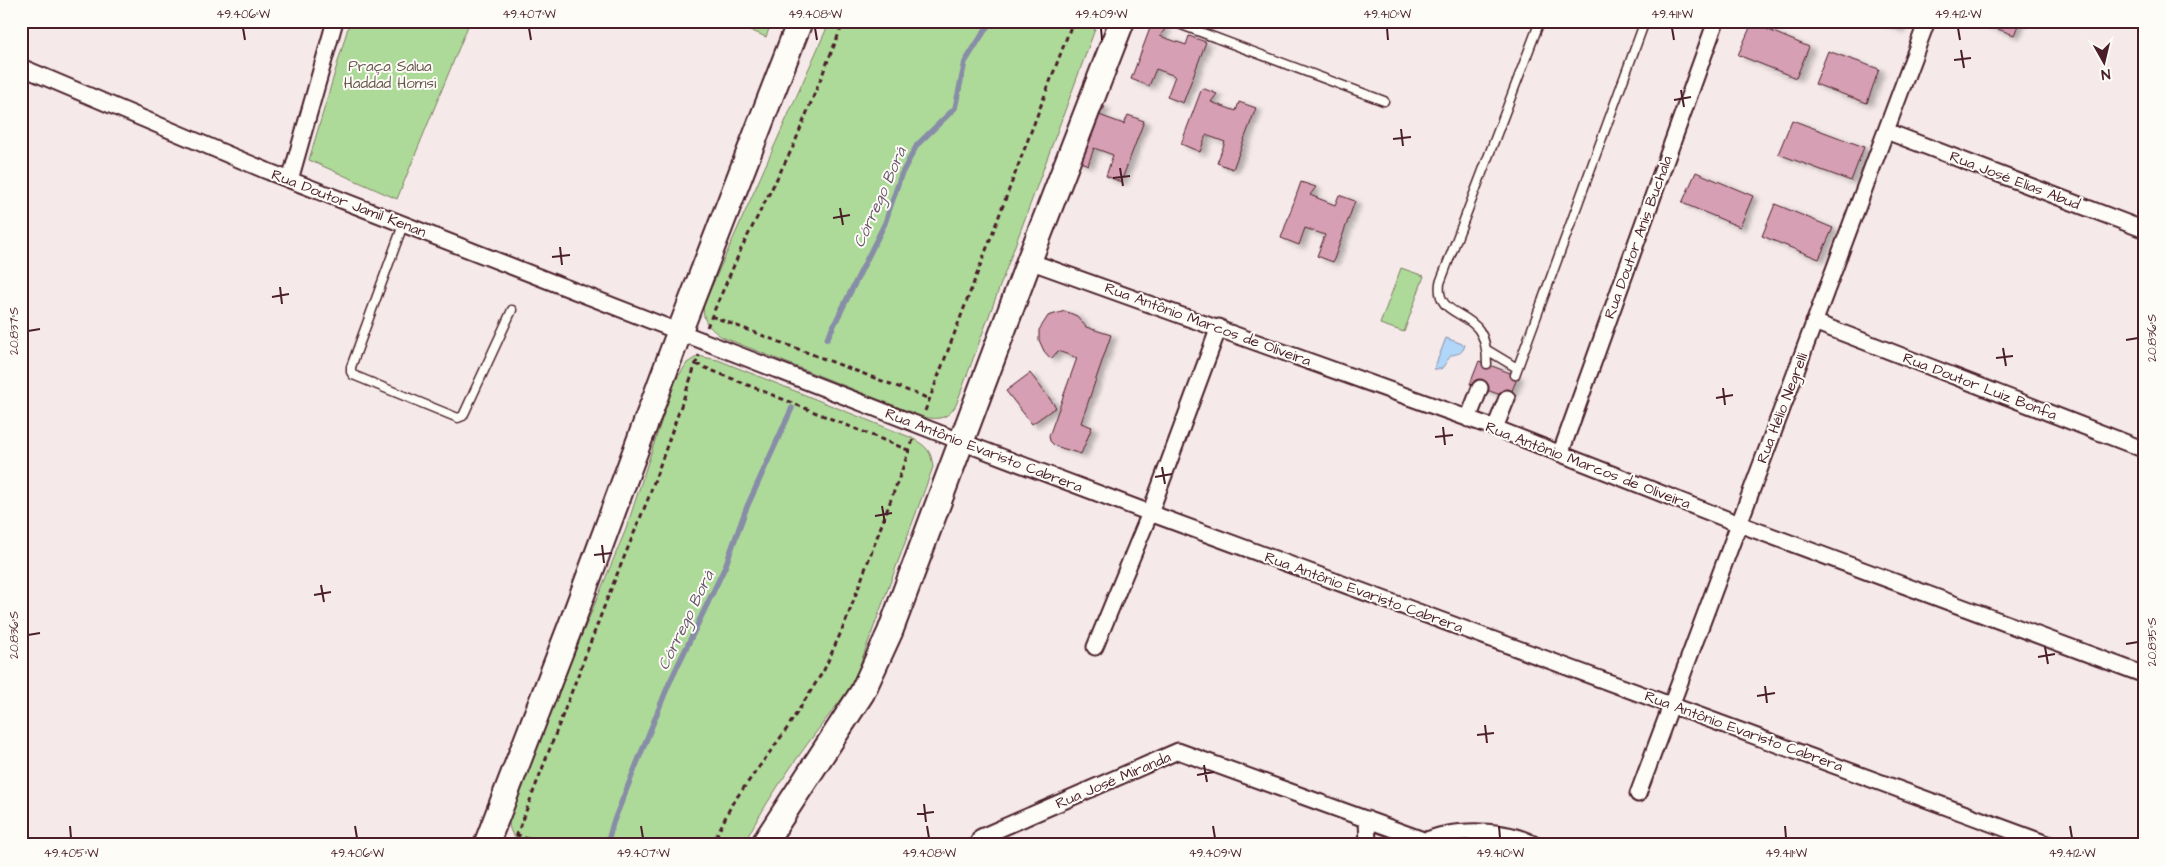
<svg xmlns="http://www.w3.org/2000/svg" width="2166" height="866" viewBox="0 0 2166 866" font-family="'Architects Daughter',sans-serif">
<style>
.green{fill:#aeda99;stroke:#7c7c62}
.water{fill:#b0d6f9;stroke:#878da7}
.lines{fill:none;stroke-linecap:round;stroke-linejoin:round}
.stream{stroke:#878da7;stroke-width:5.5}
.building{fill:#d69fb3;stroke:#4a1f2b;filter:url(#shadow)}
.service-casing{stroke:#4a1f2b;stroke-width:11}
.minor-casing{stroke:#4a1f2b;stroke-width:19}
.primary-casing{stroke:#4a1f2b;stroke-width:28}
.path{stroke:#4a1f2b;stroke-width:3;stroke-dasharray:5 4;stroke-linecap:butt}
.service{stroke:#fdfcf7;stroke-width:8}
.minor{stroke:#fdfcf7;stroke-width:15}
.primary{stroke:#fdfcf7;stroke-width:24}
.ticks{fill:none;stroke:#4a1f2b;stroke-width:2}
.labels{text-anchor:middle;stroke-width:4;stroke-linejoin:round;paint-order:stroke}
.park-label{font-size:15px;fill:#68574c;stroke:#fdfcf7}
.street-label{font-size:15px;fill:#4a1f2b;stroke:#fdfcf7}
.water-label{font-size:16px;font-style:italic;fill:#695669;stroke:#fdfcf7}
.neatline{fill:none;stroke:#4a1f2b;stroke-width:2}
.ticks-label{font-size:12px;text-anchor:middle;fill:#4a1f2b}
</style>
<defs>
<filter id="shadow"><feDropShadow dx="5.5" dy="3" stdDeviation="2.5" flood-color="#0004"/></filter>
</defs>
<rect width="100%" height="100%" fill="#f5e9e9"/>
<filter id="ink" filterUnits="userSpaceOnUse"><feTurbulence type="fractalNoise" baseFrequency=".02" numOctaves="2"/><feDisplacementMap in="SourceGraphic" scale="10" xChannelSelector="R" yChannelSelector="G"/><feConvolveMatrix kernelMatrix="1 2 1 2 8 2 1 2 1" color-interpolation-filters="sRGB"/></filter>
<g filter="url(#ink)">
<!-- green -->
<path class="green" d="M350,21H470L397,199L309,160Z
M729,21H772L766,37Z
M830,21H1098L956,405C948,419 938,420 923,417L722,337C709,328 701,320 704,304Z
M1401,268L1424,276L1404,332L1380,324Z
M698,356L718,360L912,438C927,447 931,450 933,467L852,686C812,736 773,788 743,845H524C507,835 506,820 512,803L626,529L674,383L687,363Z"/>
<!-- water -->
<path class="water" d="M1446,338L1465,345C1461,358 1454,351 1449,358C1446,362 1445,365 1441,369H1434Z"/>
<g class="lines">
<!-- stream -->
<path class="stream" d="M827,339L885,223L901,175L917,145L955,108L965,62L987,27L993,21
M607,845L613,823L668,686L725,567L746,509L792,408"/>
</g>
<!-- building -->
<path class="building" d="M1879,21H1902L1899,29Z
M1976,21H2020L2014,35Z
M1152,23L1166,28L1160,36L1186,45L1189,36L1206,42L1183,103L1167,97L1175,76L1156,69L1149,86L1131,79Z
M1752,23L1809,47L1796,78L1738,55Z
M1828,51L1879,69L1867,103L1815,84Z
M1202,88L1217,94L1211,102L1236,111L1239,102L1256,108L1233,169L1217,163L1225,142L1206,135L1200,152L1181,144Z
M1092,102L1105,107L1099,115L1124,124L1128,115L1144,121L1121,182L1106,176L1113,155L1094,148L1088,165L1071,158Z
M1792,120L1864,147L1851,181L1778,154Z
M1696,172L1753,196L1740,227L1682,203Z
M1301,182L1316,187L1310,195L1335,205L1339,195L1355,201L1333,262L1317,256L1325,235L1305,228L1299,245L1281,238Z
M1775,204L1833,228L1819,259L1762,236Z
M1065,311L1077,316L1086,327L1111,335L1081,423L1092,427L1081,454L1055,446L1050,441L1049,436L1077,358L1058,351L1051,359L1044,351L1039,340V330L1048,316Z
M1479,361L1518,376L1509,398L1470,384Z
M1030,373L1056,407L1032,424L1006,391Z"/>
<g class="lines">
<defs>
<path id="service" d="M1171,21L1384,101
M403,225L351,367V372L353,375L458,418L463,416L512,310
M1487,350L1517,368
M1487,364C1487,353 1486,340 1479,330C1465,310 1436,314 1440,283L1540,21
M1515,375L1645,21"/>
<path id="minor" d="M21,67L267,171L962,442L1150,513L2050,845
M1886,131L2145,230
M290,180L335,21
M1029,261L1495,428L1739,524L2145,675
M1814,322L2145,450
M1468,419L1480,388
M1495,428L1507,398
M1561,452L1716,21
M1095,647L1150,513L1219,327
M1638,794L1927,21
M1367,819L1368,845
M1423,842C1452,828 1507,828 1535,845
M977,845L981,837L1178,751L1437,845"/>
<path id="primary" d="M486,845L574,617L679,333L800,21
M763,845L862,693L890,632L1029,261L1122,21"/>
</defs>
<!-- service casing -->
<use href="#service" class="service-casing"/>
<!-- minor casing -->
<use href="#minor" class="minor-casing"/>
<!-- primary casing -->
<use href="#primary" class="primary-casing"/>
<!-- path -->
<path class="path" d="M711,316L930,399
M707,327L742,247L793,147L844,21
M696,364L908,450
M925,411L1073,21
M516,834L542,845
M513,845L609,594L648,499L699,355
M712,845L732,804L786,730L824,670L846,621L913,440"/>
<!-- service -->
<use href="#service" class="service"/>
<!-- minor -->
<use href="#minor" class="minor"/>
<!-- primary -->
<use href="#primary" class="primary"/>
</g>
</g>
<!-- ticks -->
<path class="ticks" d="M243,28L245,40M529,28L531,40M815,28L817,40M1101,28L1102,40M1387,28L1388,40M1672,28L1674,40M1958,28L1960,40M1961,50L1964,68M1954,60L1971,58M1681,90L1684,107M1674,100L1691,97M1401,129L1403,146M1393,139L1411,137M1120,168L1123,186M1113,178L1130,176M840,208L843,225M833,218L850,215M560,247L562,265M552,257L570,255M280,287L282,304M272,297L289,294M28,331L40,329M2126,340L2138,338M2003,348L2006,366M1996,358L2013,356M1723,388L1725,405M1716,398L1733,395M1443,427L1445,445M1435,437L1453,435M1162,467L1165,484M1155,477L1172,474M882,506L885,523M875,516L892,513M602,545L604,563M594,555L612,553M321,585L324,602M314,595L331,592M28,635L40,633M2126,644L2138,642M2045,647L2048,664M2038,657L2055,654M1765,686L1767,703M1757,696L1775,693M1485,725L1487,743M1477,735L1494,733M1204,765L1207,782M1197,775L1214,772M924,804L926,822M917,814L934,812M70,826L71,838M355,826L357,838M641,826L643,838M927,826L929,838M1213,826L1215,838M1499,826L1500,838M1785,826L1786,838M2070,826L2072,838"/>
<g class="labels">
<!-- park labels -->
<g class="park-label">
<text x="390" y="71">Praça Salua<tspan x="390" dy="17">Haddad Homsi</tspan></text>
</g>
<!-- street labels -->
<g class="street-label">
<text transform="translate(2015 180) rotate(21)" y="5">Rua José Elias Abud</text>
<text transform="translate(349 203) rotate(21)" y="5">Rua Doutor Jamil Kenan</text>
<text transform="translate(1638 237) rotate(-70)" y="5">Rua Doutor Anis Buchala</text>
<text transform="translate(1208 324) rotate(20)" y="5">Rua Antônio Marcos de Oliveira</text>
<text transform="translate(1980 386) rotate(21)" y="5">Rua Doutor Luiz Bonfa</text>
<text transform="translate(1782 408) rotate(-69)" y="5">Rua Hélio Negrelli</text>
<text transform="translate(984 450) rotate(21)" y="5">Rua Antônio Evaristo Cabrera</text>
<text transform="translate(1588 465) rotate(21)" y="5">Rua Antônio Marcos de Oliveira</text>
<text transform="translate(1364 592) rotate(20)" y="5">Rua Antônio Evaristo Cabrera</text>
<text transform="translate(1744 731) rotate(20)" y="5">Rua Antônio Evaristo Cabrera</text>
<text transform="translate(1113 780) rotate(-23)" y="5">Rua José Miranda</text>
</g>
<!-- water labels -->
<g class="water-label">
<text transform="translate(879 197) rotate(-66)" y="6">Córrego Borá</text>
<text transform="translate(685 620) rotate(-64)" y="6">Córrego Borá</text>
</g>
</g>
<!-- margin -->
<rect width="2166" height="866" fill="none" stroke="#fdfcf7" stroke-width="55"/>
<!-- north arrow -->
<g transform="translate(2104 62) rotate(172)" stroke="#fdfcf7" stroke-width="4" paint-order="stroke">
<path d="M0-4L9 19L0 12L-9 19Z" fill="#4a1f2b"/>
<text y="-8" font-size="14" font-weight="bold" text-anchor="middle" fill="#4a1f2b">N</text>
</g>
<rect x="28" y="28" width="2110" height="810" class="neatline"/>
<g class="ticks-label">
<text x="243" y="18">49.406°W</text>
<text x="529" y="18">49.407°W</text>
<text x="815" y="18">49.408°W</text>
<text x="1101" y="18">49.409°W</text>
<text x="1387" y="18">49.410°W</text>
<text x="1672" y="18">49.411°W</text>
<text x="1958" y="18">49.412°W</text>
<text transform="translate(14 331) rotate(-90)" y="4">20.837°S</text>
<text transform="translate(2152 338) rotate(-90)" y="4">20.836°S</text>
<text transform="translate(14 635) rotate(-90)" y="4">20.836°S</text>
<text transform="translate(2152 642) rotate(-90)" y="4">20.835°S</text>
<text x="71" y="857">49.405°W</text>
<text x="357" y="857">49.406°W</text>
<text x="643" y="857">49.407°W</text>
<text x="929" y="857">49.408°W</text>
<text x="1215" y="857">49.409°W</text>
<text x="1500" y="857">49.410°W</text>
<text x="1786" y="857">49.411°W</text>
<text x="2072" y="857">49.412°W</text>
</g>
</svg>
